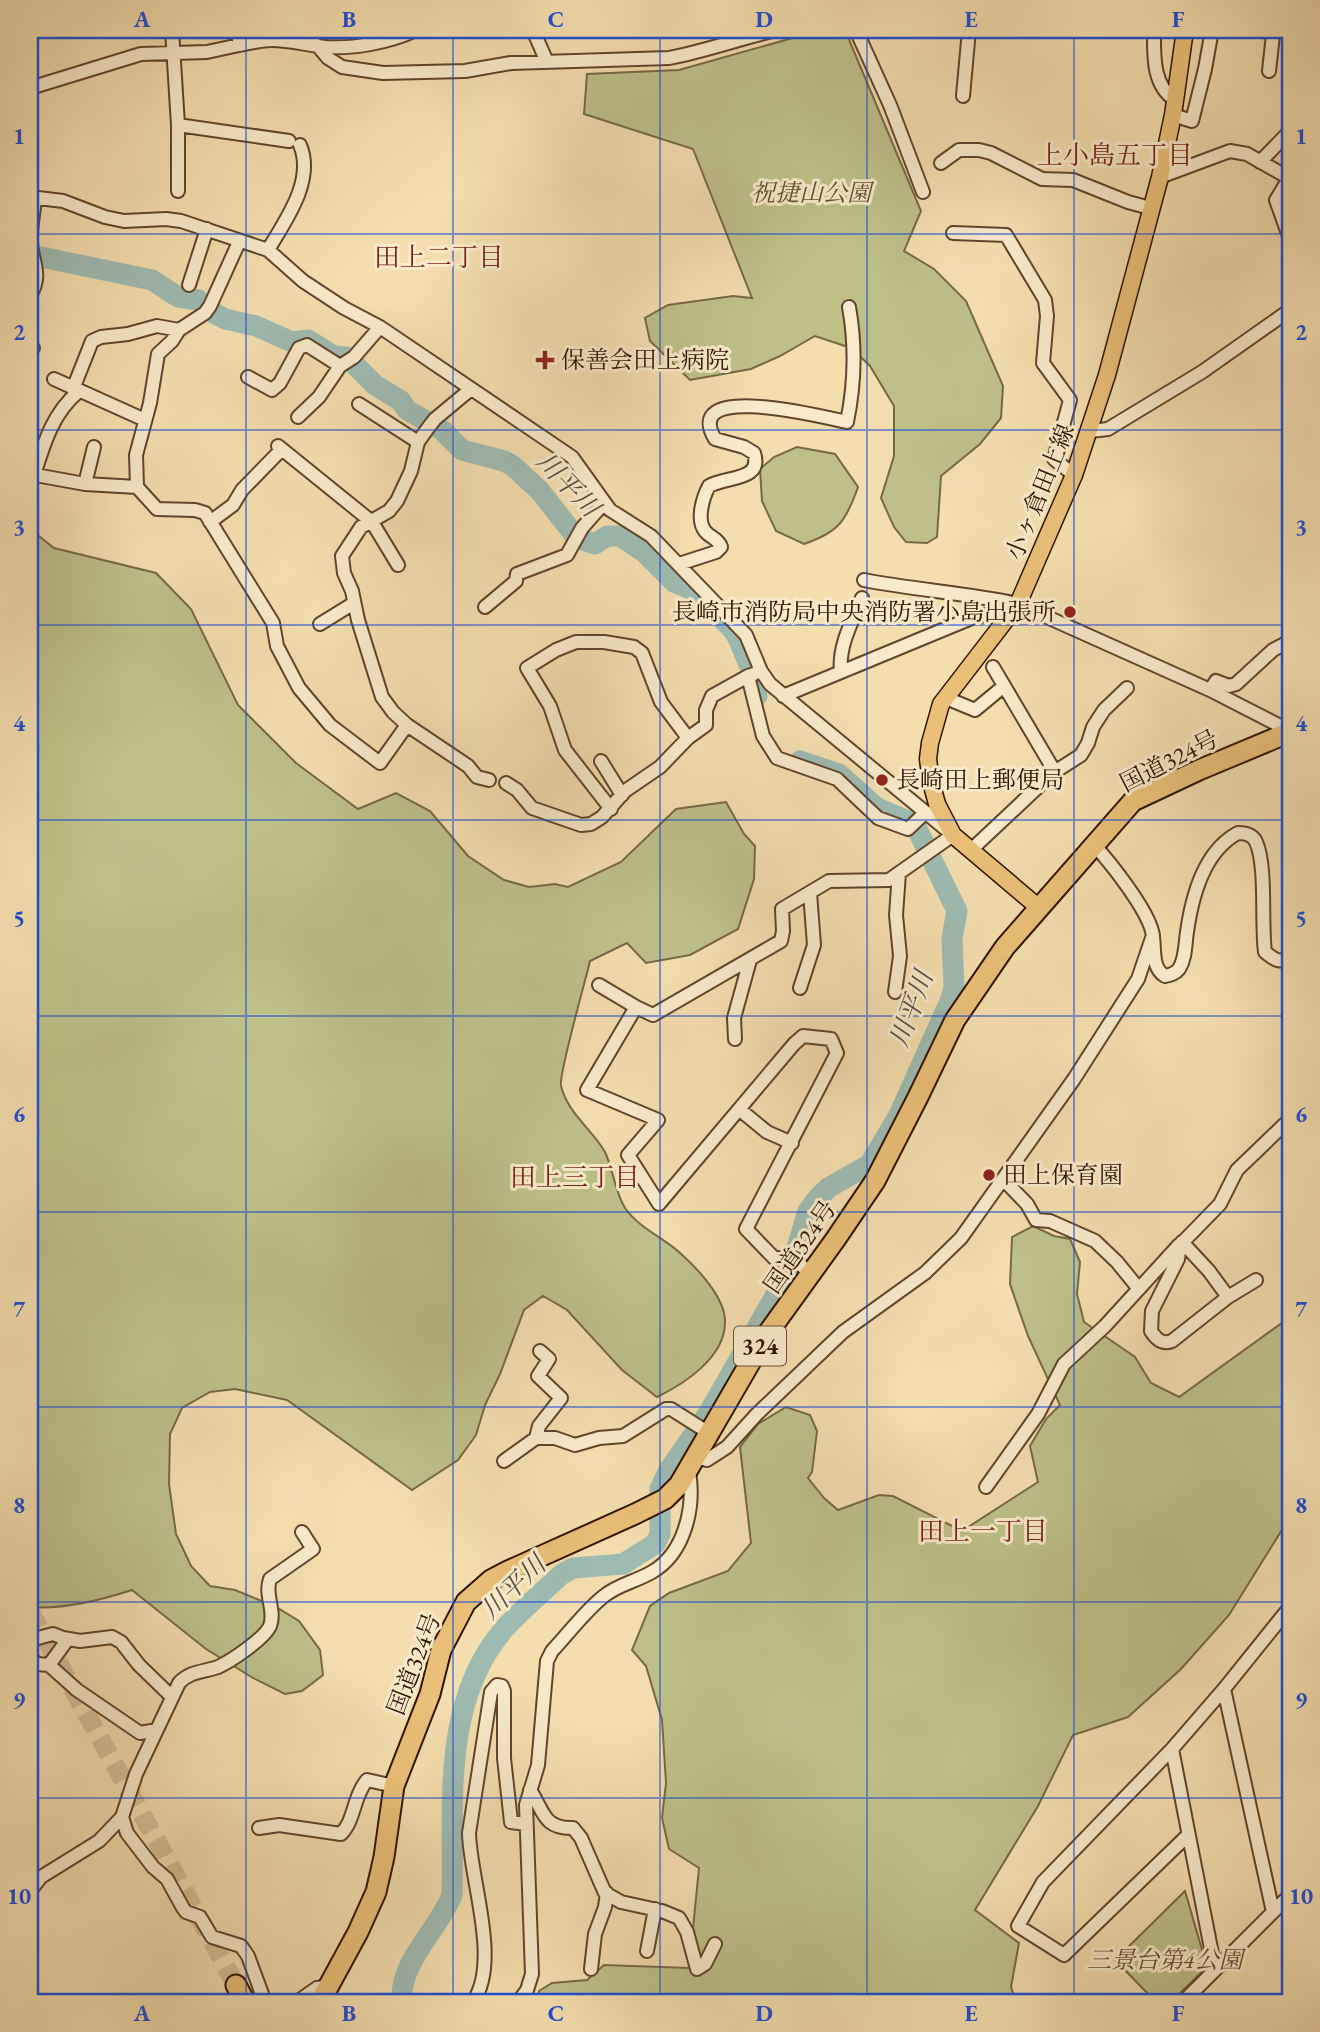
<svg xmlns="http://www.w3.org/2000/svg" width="1320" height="2032" viewBox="0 0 1320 2032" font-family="'EB Garamond','Noto Serif JP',serif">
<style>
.green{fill:#bec088;stroke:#766944;stroke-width:2}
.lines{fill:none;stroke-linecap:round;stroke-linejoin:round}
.river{stroke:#9ebbb2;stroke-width:21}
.highway-tunnel{stroke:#d6bf94;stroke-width:19;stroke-dasharray:19 10;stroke-linecap:butt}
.minor-casing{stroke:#60452c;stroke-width:16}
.major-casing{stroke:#2f1200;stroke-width:19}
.highway-casing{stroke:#2f1200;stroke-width:23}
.minor{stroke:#f8eaca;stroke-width:12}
.major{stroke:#eabf77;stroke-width:16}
.highway{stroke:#eabf77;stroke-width:19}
.grid{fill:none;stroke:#1d4ed8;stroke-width:2;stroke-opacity:0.55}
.poi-dot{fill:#8f2418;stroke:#f8eaca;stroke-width:2.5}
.labels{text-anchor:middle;stroke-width:6;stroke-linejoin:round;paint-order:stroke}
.shield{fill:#f8eaca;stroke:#6b533d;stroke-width:2}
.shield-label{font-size:23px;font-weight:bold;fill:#2f1200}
.park-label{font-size:24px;font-style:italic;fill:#614f30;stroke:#f8eaca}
.poi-label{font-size:24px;fill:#2f1200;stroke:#f8eaca;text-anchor:start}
.street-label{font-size:24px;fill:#2f1200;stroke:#f8eaca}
.neighbourhood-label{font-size:26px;fill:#7a1f14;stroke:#f8eaca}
.water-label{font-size:26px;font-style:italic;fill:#564d3e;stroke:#f8eaca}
.neatline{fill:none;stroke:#1d4ed8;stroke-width:2.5}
.grid-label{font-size:23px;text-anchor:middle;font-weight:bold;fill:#1d4ed8}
</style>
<rect width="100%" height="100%" fill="#f4deae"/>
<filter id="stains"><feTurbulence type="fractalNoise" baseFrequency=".00286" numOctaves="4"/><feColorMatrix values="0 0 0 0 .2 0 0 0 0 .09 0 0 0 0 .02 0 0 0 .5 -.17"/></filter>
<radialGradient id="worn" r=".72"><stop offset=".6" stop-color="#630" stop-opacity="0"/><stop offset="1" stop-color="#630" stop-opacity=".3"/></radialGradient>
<!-- green -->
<path class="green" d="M821,30H845L921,211L904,251L934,269L966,301L1003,386L1001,418L980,444L941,476L937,537L927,543L906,542L894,527L881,498L894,456V406L870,366L851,348L815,336L780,356L751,369L690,380L650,341L645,318L668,305L733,296L752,298L693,149L584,114L587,74L679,70Z
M797,447L835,454L858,487C846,521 839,532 804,544L776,531L762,501L760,469L774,457Z
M30,529L54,548L156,573L191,609L238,705L296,763L358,809L396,793L430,811L468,856L504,880L529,887L555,884L568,887L621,862L676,809L726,802L744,834L755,846L754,879L738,929L690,955L646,963L627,943L590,961C586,979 558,1076 561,1086C568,1114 592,1129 605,1152C613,1169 615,1192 625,1208C638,1227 662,1237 679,1252C696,1267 725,1297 725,1321C726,1357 684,1384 657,1397L622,1370L567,1310L543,1296L524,1310L500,1374L485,1405L476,1435L458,1460L412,1490L287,1400L235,1389L210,1392L182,1408L170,1434L169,1484L176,1534L191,1566L210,1586L235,1590L276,1607L299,1621L320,1650L323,1675L302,1691L285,1694L253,1678L206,1649L132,1590C101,1600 63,1610 30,1607Z
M1033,1226L1054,1236L1070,1239L1080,1262L1077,1294L1084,1322L1135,1357L1151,1383L1179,1397L1290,1317V1517L1229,1615L1181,1669L1128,1717L1073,1735L1038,1806L975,1910L1019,1943L1011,1987L1016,2002H538L539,1991L552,1983L587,1980L604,1965L689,1968L699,1868L669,1849L662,1818L666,1783L662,1720L646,1666L632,1650L650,1606L669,1593L728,1571L751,1543L740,1447L758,1424L786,1407L810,1415L817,1431L812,1472L808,1478L824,1498L838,1510L879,1495L893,1496L962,1531L1038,1482L1030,1446L1046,1419L1060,1405L1028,1336L1010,1284L1012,1237Z
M1185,1891L1207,1967L1171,2002H1156L1115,1960Z"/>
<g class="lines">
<!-- river -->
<path class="river" d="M41,257L152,280L178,297L198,300L212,312L225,319L256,326L292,342L308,340L334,356L347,357L375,385L401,401L407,410L442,430L462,450L504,461L513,466L539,490L573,533L580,539L595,544L607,536H620L644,552L674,582L695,591L733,630L738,638L750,667L757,696
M402,2002C399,1961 438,1931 452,1895C454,1806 441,1702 504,1629C522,1609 543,1592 562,1574L573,1568L623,1564L655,1544L660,1534V1489L669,1470L710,1411L791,1268L808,1211L817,1199L828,1188L870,1164L899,1115L950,1001L954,988L952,938L957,911L917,829L910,822L877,808L839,774L800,761"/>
<!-- highway-tunnel -->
<path class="highway-tunnel" d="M30,1611L236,1985"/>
<defs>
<path id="minor" d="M172,30L178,125V191
M533,30L547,62
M856,30L890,105L923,192
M1154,30C1154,55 1152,85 1175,100
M1262,30L1273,35L1269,71
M239,45C250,43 261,40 272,40C290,40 307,45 326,47C354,49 390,42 416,30
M317,45L328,58L342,67L383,73L465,71L511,63L669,58C706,51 741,38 777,30
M30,88L141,54L207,52L239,45V30
M963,96L969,30
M1173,115L1192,121L1205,69L1212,30
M178,125L289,141
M1260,162L1290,131
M941,163L959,150H979L991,153L1042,179L1073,180L1128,202L1150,208
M1160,177L1230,151L1247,154L1289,178
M1290,177L1276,200L1290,239
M30,197L63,201L105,217L124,221L166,219L181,221L268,250L303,281L344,308L380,327L572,457L610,510L651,536L746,635L761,671L770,684L953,835L889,880L829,881L782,909L783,931L781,941L653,1015L636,1007
M953,233L1006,235L1045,300L1047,316L1043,363L1070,400L1054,459L1074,475
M239,242L210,306L205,313L179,330L172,341L158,354L150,403L136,455L137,487L157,509L195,510L205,513L273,623L277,646L299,688L330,725L380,763L407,725L393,712L382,697L358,620L352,591L344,573L342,556L361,527L389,511L397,501L411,471L418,442L428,428L435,419L471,389
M268,250C285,221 315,181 300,145
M189,285L207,229
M30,296C44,272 30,261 31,237C31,224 34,211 35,198
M30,348H33
M248,377L272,390L280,383L299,348L307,345L340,366
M54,379L145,420
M73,389L92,341L101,337L128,334L157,326L179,330
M359,404L418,442
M298,417L319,397L340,366L354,357L380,327
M1090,431L1108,429L1202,372L1290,310
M278,446L372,522L398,565
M30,474L85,484L137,487
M34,475C44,444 52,414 78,392
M85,484L94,447
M210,522L233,505L242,490L282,449
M679,564L716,552L721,547C718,538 710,538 705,531C696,520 703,497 709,486C727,476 763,481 754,453L744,447L715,439C680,380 827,418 847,422C855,383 856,346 849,307
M864,580C915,590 967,593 1018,604L1210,690L1290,731
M485,607L516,581L517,574L567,555L582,528L604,503
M320,624L354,603
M993,667L1055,772
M841,672C838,647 852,621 862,598
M754,674L748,676L763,736L777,758L837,779L878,818L908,829L926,812
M1210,690L1216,681L1229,686L1236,684L1273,650L1290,641
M783,696L974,617L992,614L1008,616
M946,698L975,710L1004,686
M407,725L468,766L477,777L489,780
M601,761L622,795
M506,783L517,790L532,808L581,825L591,824L602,817L625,791L660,767L688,738L706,725V710L712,696L748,676
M611,809L565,750L550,706L527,668L556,650L576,642H604L634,647L642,653L661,702L688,738
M1094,845C1111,863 1146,908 1152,931C1156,946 1150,967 1165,976C1170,975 1175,974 1179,969C1186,958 1185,944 1187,932C1192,896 1204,851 1238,833C1245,833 1253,835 1256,842C1267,866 1261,923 1265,952C1274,959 1280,965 1290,956
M971,850L1053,773L1081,755L1088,743L1093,727L1104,710L1127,688
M599,985L636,1007L587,1090L658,1120L628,1155L659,1204L794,1044L803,1036L831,1039L837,1053L746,1229L775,1259L792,1256L811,1275
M800,988L814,945L810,893
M895,992L900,956L896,915L899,873
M735,1039L734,1018L750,960
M739,1109L767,1132L792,1143
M1003,1179L1027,1204L1036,1220L1050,1221L1095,1241L1117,1262L1139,1289
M1182,1242L1209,1271L1228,1297
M1256,1280L1228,1297L1172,1341C1162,1345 1156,1339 1151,1331L1152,1311L1178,1259L1180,1245L1220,1204L1237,1170L1290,1119
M536,1438L539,1426L561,1398L538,1376L549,1359L540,1351
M697,1457L707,1460L727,1447L757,1414L843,1332L925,1273L961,1238L1074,1079L1138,979L1153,935
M504,1461L536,1438H555L575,1445L599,1438L623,1436L666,1409H671L709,1433
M986,1487L1038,1414L1064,1364L1105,1326L1179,1245
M30,1640L53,1634L63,1638L80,1641L112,1637L121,1642L139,1665L171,1696
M30,1657L37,1664L49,1665L77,1690L140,1733L157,1730
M49,1665L68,1639
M1224,1689L1273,1912
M1172,1749L1215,1969
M530,1790C544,1811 543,1829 573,1828L581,1838L605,1893L621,1902L662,1911L679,1918L687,1932L697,1969L705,1964L715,1944
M122,1817L127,1833L153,1867L167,1879L183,1908L186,1912L200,1917L212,1937L241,1946L248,1956L265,2002
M259,1828L279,1825L341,1834C355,1820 353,1797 367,1780L394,1786
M1188,1835L1064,1955L1018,1926L1043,1882L1172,1749L1224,1689L1290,1607
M30,1891L41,1877L99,1841L122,1817L136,1774L179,1683C190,1671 204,1672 218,1667C231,1661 264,1639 270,1626C276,1610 264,1595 270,1579L313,1549L302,1532
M647,1951L655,1909
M591,1969L595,1934L605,1907L607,1893
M297,2002L317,1988L330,1986
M473,2002C501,1961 470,1880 469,1833L491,1692L497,1685L502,1686L504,1691V1758L511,1822L526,1824
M518,2002L527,1990L532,1974L526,1805L538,1765L547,1661L552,1651C569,1633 585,1611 604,1596C617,1585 637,1581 652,1572C685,1553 695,1507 689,1472
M1183,2002L1290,1895"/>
<path id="major" d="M1038,907L953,835L937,804L931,782L928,759L930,743L941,704L1018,604L1074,475L1107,375L1160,177L1173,115L1185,30"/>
<path id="highway" d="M236,1985L245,2002
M320,2002L358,1932L376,1892L384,1857L394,1786L430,1694L441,1650L466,1602L491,1580L508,1571L635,1514L665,1499L679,1485L765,1337L835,1240L875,1181L918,1097L955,1020L1005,947L1133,801L1199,770L1290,732"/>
</defs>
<!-- minor casing -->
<use href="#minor" class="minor-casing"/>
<!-- major casing -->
<use href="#major" class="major-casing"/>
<!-- highway casing -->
<use href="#highway" class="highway-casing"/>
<!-- minor -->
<use href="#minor" class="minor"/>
<!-- major -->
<use href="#major" class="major"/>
<!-- highway -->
<use href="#highway" class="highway"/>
</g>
<!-- grid -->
<path class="grid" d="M246,30V2002M453,30V2002M660,30V2002M867,30V2002M1074,30V2002M30,234H1290M30,430H1290M30,625H1290M30,820H1290M30,1016H1290M30,1212H1290M30,1407H1290M30,1602H1290M30,1798H1290"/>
<!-- markers -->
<g class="poi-dot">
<path d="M541.5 349.5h7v7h7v7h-7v7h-7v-7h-7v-7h7z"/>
<circle cx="1070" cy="612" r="7"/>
<circle cx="882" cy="780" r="7"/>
<circle cx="989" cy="1175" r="7"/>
</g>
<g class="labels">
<!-- shield labels -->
<rect class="shield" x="734" y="1326.5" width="52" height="39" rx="5"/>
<g class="shield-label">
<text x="760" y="1354">324</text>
</g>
<!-- park labels -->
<g class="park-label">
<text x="811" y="201">祝捷山公園</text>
<text x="1165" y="1968">三景台第4公園</text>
</g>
<!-- poi labels -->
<g class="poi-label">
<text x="561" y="368">保善会田上病院</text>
<text x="1056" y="620" text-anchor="end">長崎市消防局中央消防署小島出張所</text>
<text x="896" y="788">長崎田上郵便局</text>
<text x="1003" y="1183">田上保育園</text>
</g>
<!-- street labels -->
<g class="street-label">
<text transform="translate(1040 492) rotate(-68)" y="8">小ヶ倉田上線</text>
<text transform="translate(1169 761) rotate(-27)" y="8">国道324号</text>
<text transform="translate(800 1247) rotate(-55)" y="8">国道324号</text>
<text transform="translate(414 1664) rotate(-69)" y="8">国道324号</text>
</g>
<!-- neighbourhood labels -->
<g class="neighbourhood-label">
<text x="1115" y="164">上小島五丁目</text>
<text x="439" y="266">田上二丁目</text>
<text x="575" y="1186">田上三丁目</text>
<text x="983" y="1540">田上一丁目</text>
</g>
<!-- water labels -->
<g class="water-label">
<text transform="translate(568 484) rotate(46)" y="9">川平川</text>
<text transform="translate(911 1009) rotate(-70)" y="9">川平川</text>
<text transform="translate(513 1587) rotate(-44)" y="9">川平川</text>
</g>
</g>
<!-- margin -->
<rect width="1320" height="2032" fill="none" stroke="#f4deae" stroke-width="77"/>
<rect x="38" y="38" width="1244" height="1956" class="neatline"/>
<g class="grid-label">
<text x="142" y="27">A</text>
<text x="349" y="27">B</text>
<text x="556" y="27">C</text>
<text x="764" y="27">D</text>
<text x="971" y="27">E</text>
<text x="1178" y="27">F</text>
<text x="19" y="144">1</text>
<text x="1301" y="144">1</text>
<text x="19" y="340">2</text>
<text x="1301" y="340">2</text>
<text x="19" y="535">3</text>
<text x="1301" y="535">3</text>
<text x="19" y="731">4</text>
<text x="1301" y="731">4</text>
<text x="19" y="926">5</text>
<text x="1301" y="926">5</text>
<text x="19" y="1122">6</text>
<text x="1301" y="1122">6</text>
<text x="19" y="1317">7</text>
<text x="1301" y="1317">7</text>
<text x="19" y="1513">8</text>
<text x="1301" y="1513">8</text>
<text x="19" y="1708">9</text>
<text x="1301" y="1708">9</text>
<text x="19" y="1904">10</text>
<text x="1301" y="1904">10</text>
<text x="142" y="2021">A</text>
<text x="349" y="2021">B</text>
<text x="556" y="2021">C</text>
<text x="764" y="2021">D</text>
<text x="971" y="2021">E</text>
<text x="1178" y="2021">F</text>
</g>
<rect width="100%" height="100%" filter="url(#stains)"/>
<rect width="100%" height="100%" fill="url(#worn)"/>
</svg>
